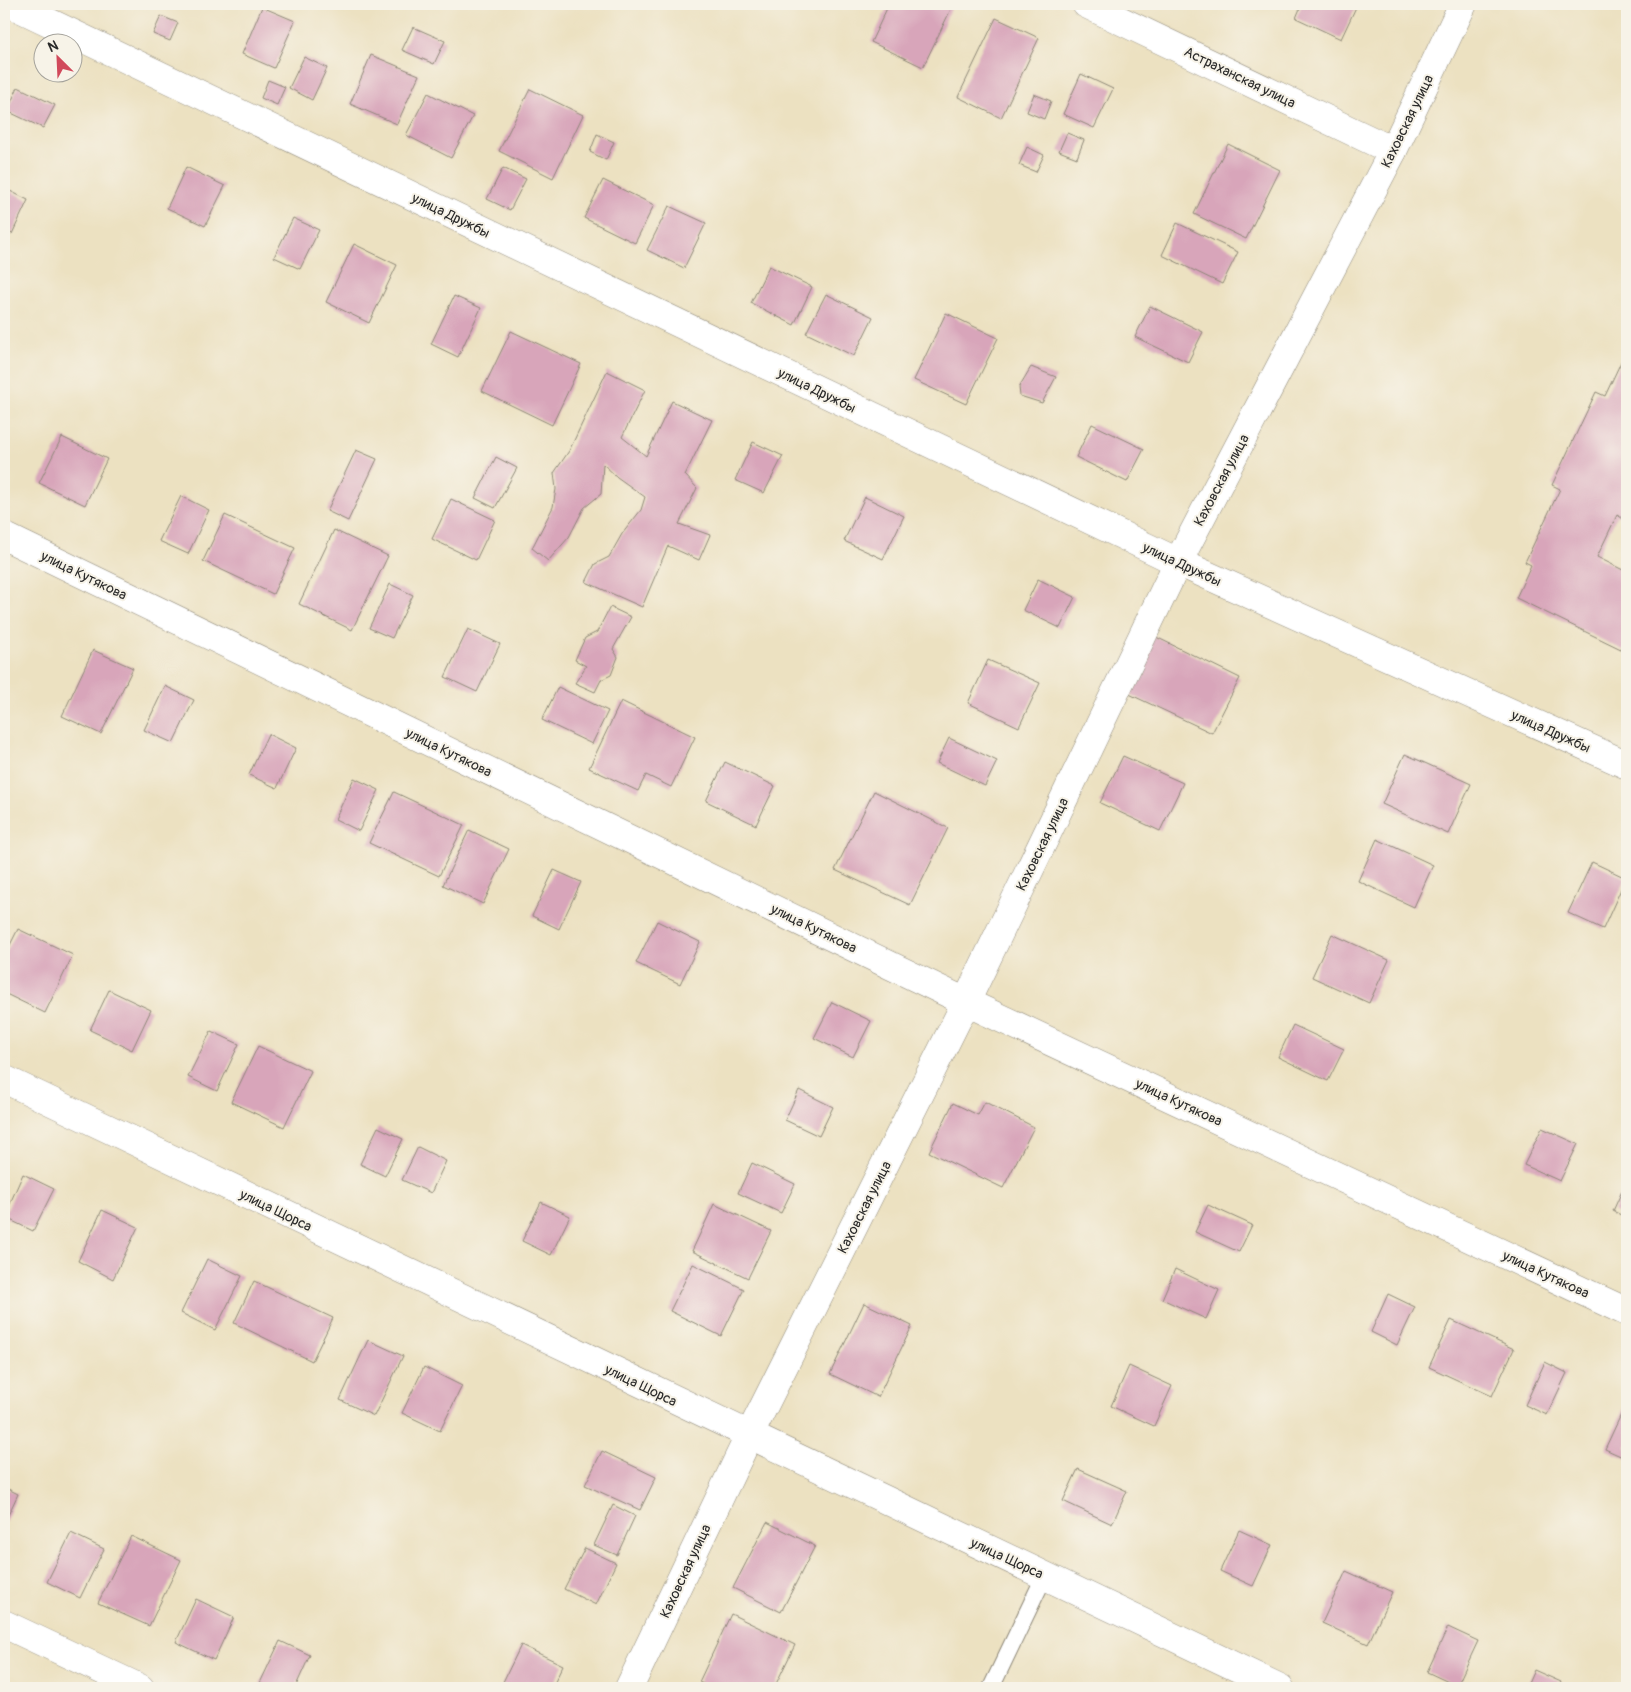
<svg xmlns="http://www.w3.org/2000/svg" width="1631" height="1692" viewBox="0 0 1631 1692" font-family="Pangolin,sans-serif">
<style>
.building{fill:#d8a5ba}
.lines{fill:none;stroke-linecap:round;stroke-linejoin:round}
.service-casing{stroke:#8c8676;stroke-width:18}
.minor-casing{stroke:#8c8676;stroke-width:29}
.tertiary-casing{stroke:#8c8676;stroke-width:29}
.service{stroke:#fff;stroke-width:16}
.minor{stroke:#fff;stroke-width:28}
.tertiary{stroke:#fff;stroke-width:28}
.labels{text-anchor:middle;stroke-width:4;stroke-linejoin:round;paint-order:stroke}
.street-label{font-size:14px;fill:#2b2b2b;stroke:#f7f3e8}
</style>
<rect width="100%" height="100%" fill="#f7f3e8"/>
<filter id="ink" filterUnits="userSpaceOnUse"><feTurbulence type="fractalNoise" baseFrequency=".02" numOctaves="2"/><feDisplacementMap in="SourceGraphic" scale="10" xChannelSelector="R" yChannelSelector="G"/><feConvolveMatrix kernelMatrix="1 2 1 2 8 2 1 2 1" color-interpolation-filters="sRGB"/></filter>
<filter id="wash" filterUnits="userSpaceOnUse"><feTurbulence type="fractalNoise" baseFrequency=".0096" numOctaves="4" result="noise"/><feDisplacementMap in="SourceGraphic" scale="20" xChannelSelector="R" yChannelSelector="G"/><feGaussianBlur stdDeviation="1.12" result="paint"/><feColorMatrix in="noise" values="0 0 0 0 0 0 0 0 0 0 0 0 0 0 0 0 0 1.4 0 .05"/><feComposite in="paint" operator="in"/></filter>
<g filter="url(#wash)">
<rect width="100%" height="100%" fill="#ece1c1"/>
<g id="blocks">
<!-- building -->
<path class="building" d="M889,4H940L951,9L923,67L871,42Z
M1302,4H1354L1357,5L1341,39L1296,18Z
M262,7L295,21L274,68L242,54Z
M161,16L178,23L170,41L153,34Z
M996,18L1039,38L1001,118L958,97Z
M413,27L445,41L434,64L402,50Z
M371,55L419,75L397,124L350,104Z
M304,57L327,68L312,100L289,88Z
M1081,74L1113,89L1094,128L1063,114Z
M268,80L285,87L277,105L261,98Z
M18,87L55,105L43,128L7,111Z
M530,89L583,115L553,178L499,151Z
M428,93L473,116L451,158L406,135Z
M1034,94L1051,101L1044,119L1027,112Z
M1067,133L1084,140L1077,158L1059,151Z
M597,134L614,142L606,160L590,152Z
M1228,144L1280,170L1246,239L1194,214Z
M1027,147L1044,155L1036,172L1019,165Z
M186,167L225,186L205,226L167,208Z
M503,168L526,179L510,210L487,199Z
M603,180L654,205L635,243L584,218Z
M4,188L28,200L12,234L4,229Z
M669,206L706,223L684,268L647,250Z
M293,218L319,230L300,269L274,257Z
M1177,223L1238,252L1222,284L1162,255Z
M354,244L397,265L369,323L326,302Z
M769,266L812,287L794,325L751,303Z
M826,294L873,317L854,356L806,333Z
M454,296L481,308L458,357L431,344Z
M1150,306L1203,332L1188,362L1135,337Z
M946,313L998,338L966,404L914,380Z
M511,331L581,364L552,425L482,391Z
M1627,349V521L1617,515L1597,557L1627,572V652L1516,598L1531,565L1525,562L1560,489L1552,485L1596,392L1605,396Z
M1031,367L1056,377L1042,403L1020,396L1019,387Z
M607,371L645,390L622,437L646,456L672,401L712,420L685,475L697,488L679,524L710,535L699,560L668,546L642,607L586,582L595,564L609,557L622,534L641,510L645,497L617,477L603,464L601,494L584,508L569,537L548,561L532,548L553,507L556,489L554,473L569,451Z
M1092,424L1144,449L1127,482L1076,457Z
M62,437L107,459L85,505L39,483Z
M753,442L783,456L764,493L735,480Z
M356,450L377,459L348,521L327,511Z
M496,457L517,468L495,508L475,498Z
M181,496L209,510L188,554L159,541Z
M865,497L904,516L883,559L844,541Z
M451,499L495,520L476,560L432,539Z
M225,515L295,548L273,594L203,561Z
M334,530L388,556L352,630L299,604Z
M1038,579L1075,597L1060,628L1023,610Z
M390,584L413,595L392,638L369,628Z
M610,607L631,617L613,649L618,657L611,675L601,680L595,692L575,683L586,666L575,660L585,638L597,632Z
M468,629L500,644L477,692L445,677Z
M1154,636L1240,678L1212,733L1127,693Z
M93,650L133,668L101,734L62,716Z
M988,660L1040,683L1019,727L968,703Z
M165,686L194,700L173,743L144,730Z
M558,687L608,711L592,744L542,720Z
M621,701L695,737L671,787L646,775L638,791L589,768Z
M268,734L296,748L277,788L249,775Z
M949,738L997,761L985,786L937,763Z
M1405,754L1471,784L1448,834L1382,804Z
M1123,756L1183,783L1160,831L1100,803Z
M725,762L775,786L756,825L706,801Z
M354,778L379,790L359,831L335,819Z
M874,791L948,828L910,905L835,870Z
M394,792L464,825L439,876L369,843Z
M469,830L509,849L483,904L443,885Z
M1377,839L1433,865L1414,907L1358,881Z
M1592,862L1626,878L1603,929L1568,913Z
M554,870L581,882L559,929L532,916Z
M657,921L700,942L680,984L636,963Z
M18,929L73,955L45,1013L4,993V957Z
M1332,934L1389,960L1369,1003L1312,977Z
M109,990L151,1010L132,1050L90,1030Z
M832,1002L871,1021L853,1057L814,1038Z
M1293,1025L1344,1049L1328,1081L1278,1057Z
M211,1031L239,1044L217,1091L188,1077Z
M258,1046L311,1071L284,1127L231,1102Z
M799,1090L833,1107L819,1136L785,1120Z
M985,1102L1034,1127L1003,1188L929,1152L953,1103L978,1115Z
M378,1127L403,1139L385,1176L360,1164Z
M1542,1128L1578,1144L1560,1181L1524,1165Z
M418,1147L446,1161L431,1193L402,1180Z
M752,1163L795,1184L781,1213L738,1193Z
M23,1174L54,1189L33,1231L4,1217Z
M1627,1180V1218L1613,1211Z
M541,1202L570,1216L551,1255L522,1241Z
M714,1204L771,1231L748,1278L692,1251Z
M1208,1205L1252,1225L1239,1252L1195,1232Z
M102,1210L138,1227L113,1279L78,1261Z
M207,1259L242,1276L215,1330L181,1313Z
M693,1264L744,1289L721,1336L670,1311Z
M1175,1269L1219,1290L1206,1319L1162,1299Z
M254,1281L333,1318L312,1361L234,1323Z
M1388,1294L1415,1307L1397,1345L1371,1332Z
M864,1303L912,1326L878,1397L830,1374Z
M1451,1320L1514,1349L1492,1396L1429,1367Z
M368,1340L403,1356L374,1416L340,1400Z
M1545,1362L1567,1373L1547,1415L1525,1405Z
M1129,1366L1172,1386L1154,1426L1111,1406Z
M424,1367L462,1386L440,1431L402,1413Z
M1626,1404L1627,1405V1459L1605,1449Z
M602,1451L656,1477L640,1510L585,1485Z
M1078,1469L1127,1491L1112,1524L1063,1501Z
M4,1487L18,1494L4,1524Z
M613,1505L635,1516L617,1555L594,1545Z
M767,1522L815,1546L781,1612L733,1588Z
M1239,1530L1272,1545L1253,1586L1220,1571Z
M71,1533L104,1549L80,1598L47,1582Z
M131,1536L181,1560L149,1626L98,1603Z
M585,1548L616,1563L596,1605L564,1589Z
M1346,1571L1392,1592L1368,1644L1322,1623Z
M196,1599L234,1617L214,1660L176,1642Z
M731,1614L795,1645L774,1688H712L699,1682Z
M1448,1627L1478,1641L1457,1686L1427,1672Z
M280,1641L310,1655L295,1688H271L260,1683Z
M521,1645L563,1665L552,1688H510L502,1684Z
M1534,1670L1561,1682L1558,1688H1526Z"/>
</g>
</g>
<g filter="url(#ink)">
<use href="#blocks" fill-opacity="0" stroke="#8c8676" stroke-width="1"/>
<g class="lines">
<defs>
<path id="service" d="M991,1688L1045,1575"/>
<path id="minor" d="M11,4L1178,562L966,1002L749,1436L629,1688
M1086,4L1393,151
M4,536L966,1002L1627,1312
M4,1079L1280,1688
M4,1624L140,1688"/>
<path id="tertiary" d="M1463,4L1393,151L1178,562L1627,765"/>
</defs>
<!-- service casing -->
<use href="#service" class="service-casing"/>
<!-- minor casing -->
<use href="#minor" class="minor-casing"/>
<!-- tertiary casing -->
<use href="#tertiary" class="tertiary-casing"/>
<!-- service -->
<use href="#service" class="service"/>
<!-- minor -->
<use href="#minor" class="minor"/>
<!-- tertiary -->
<use href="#tertiary" class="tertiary"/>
</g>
</g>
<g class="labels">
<!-- street labels -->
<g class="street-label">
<text transform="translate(1240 77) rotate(26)" y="5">Астраханская улица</text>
<text transform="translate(1407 121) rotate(-64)" y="5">Каховская улица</text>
<text transform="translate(451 215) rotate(26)" y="5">улица Дружбы</text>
<text transform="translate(817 390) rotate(26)" y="5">улица Дружбы</text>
<text transform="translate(1221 480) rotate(-62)" y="5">Каховская улица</text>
<text transform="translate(1182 564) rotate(25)" y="5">улица Дружбы</text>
<text transform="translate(84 575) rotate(26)" y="5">улица Кутякова</text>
<text transform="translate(1551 731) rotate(24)" y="5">улица Дружбы</text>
<text transform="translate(449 752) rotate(26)" y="5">улица Кутякова</text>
<text transform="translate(1042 844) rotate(-64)" y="5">Каховская улица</text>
<text transform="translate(814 928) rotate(26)" y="5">улица Кутякова</text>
<text transform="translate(1179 1102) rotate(25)" y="5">улица Кутякова</text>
<text transform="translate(864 1207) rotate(-63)" y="5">Каховская улица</text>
<text transform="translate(276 1210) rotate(26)" y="5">улица Щорса</text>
<text transform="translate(1546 1274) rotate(25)" y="5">улица Кутякова</text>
<text transform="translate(641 1385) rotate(26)" y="5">улица Щорса</text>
<text transform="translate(1007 1558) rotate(25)" y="5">улица Щорса</text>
<text transform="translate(685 1571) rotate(-65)" y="5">Каховская улица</text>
</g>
</g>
<!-- margin -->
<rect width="1631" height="1692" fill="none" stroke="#f7f3e8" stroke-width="20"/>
<!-- north arrow -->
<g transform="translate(58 58) rotate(336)"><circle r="24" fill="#f7f3e8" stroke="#a5a39c"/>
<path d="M0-4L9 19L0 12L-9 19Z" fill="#d1495b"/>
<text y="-8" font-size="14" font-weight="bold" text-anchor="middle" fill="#2b2b2b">N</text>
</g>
</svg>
